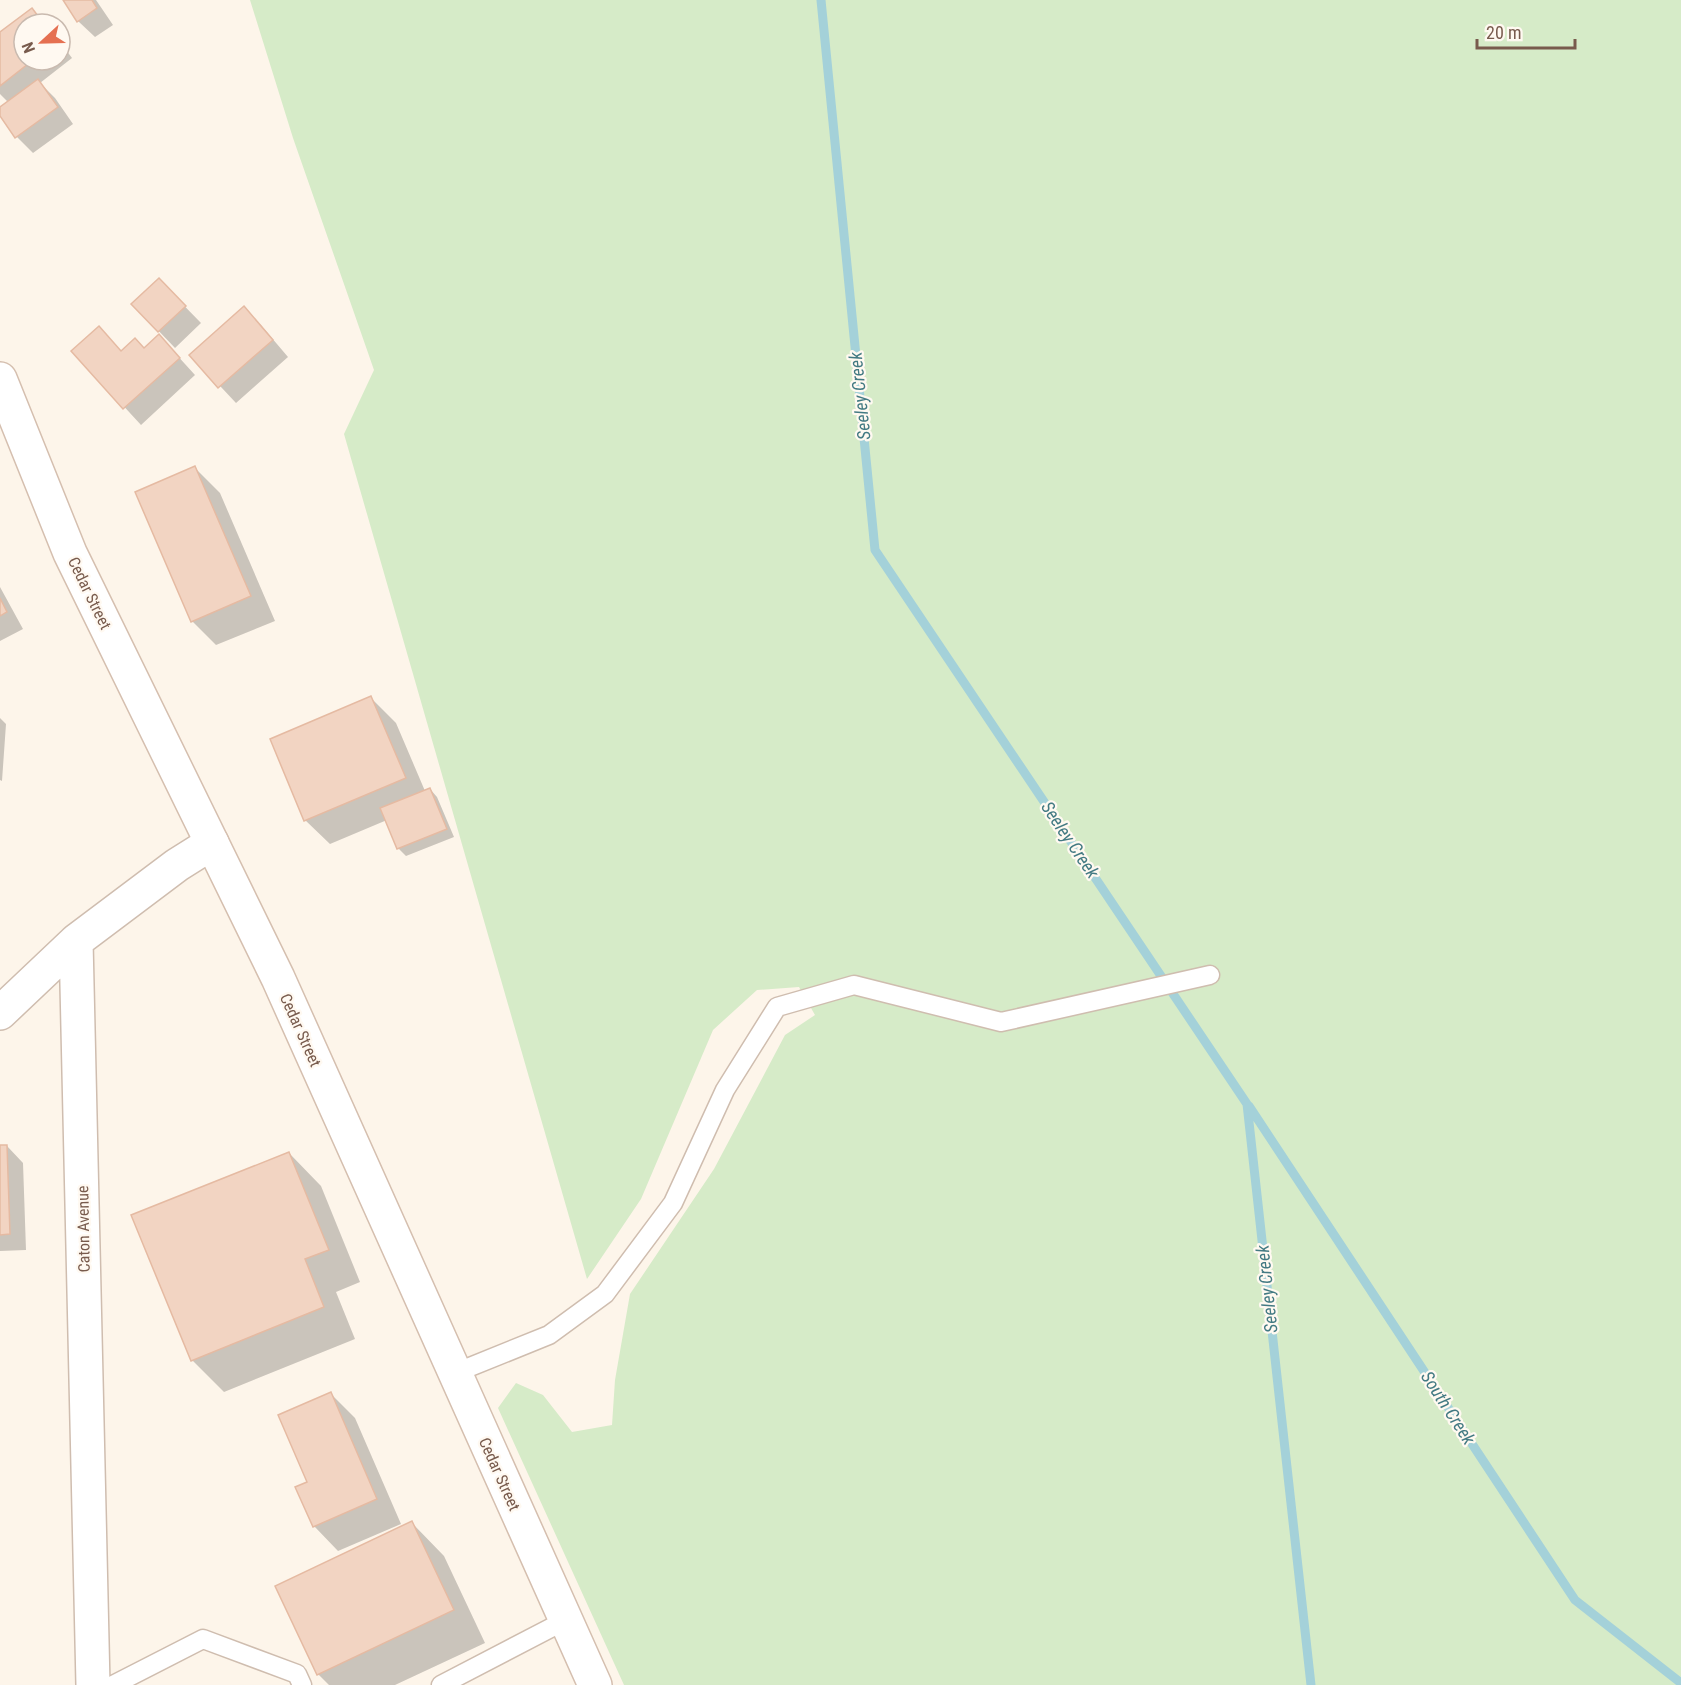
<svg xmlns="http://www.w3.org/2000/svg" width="1681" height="1685" viewBox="0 0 1681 1685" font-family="'Roboto Condensed',sans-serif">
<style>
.green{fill:#d6ebc8}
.shadow{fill:#0003}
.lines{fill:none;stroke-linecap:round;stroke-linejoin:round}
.stream{stroke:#a4d1d9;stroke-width:9}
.building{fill:#f2d4c2;stroke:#e5baa2;stroke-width:1.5}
.lane-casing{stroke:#cfbdaf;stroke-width:21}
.street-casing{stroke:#cfbdaf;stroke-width:36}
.secondary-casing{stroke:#d5bfaf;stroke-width:36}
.lane{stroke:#fff;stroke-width:18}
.street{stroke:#fff;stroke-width:33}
.secondary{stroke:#fff;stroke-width:33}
.labels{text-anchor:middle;stroke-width:4.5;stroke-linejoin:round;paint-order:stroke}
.street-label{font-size:16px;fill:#785b4d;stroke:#fff9f1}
.water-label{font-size:18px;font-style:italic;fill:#437a83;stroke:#fff9f1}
</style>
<rect width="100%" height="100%" fill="#fdf5ea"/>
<!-- green -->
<path class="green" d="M250,0H1681V1685H624L498,1408L516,1383L543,1395L572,1432L612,1425L615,1380L630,1294L714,1169L785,1035L815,1015L799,987L757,990L713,1030L641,1199L587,1279L344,434L374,370L293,138Z"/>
<!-- shadow -->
<path class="shadow" d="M64,0H96L113,25L95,37L78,21Z
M31,10L46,24H24V60H60V42L72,58L40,83L55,98L73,124L33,153L17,137L0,114V109L9,103L0,94V34Z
M159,280L201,323L175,348L133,304Z
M260,324L288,357L236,403L191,355Z
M144,350L175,353L195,375L141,425L73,351L122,352Z
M195,468L220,493L275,621L216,645L192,621Z
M0,587L23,629L0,641Z
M371,698L396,723L425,791L430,789L437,797L454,837L406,856L399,849L387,820L330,844L305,820Z
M0,718L6,724L2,781L0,780Z
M7,1146L23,1163L26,1250L0,1251V1147Z
M289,1153L321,1186L360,1282L336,1292L355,1339L224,1392L192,1360Z
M331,1394L355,1418L401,1524L338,1551L314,1526L309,1483Z
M412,1523L444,1556L485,1643L395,1685H329L318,1674Z"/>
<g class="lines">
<!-- stream -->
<path class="stream" d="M821,0L875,550L1247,1104L1311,1685
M1249,1106L1575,1600L1681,1683"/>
</g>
<!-- building -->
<path class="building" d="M63,0H92L97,8L77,22Z
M32,8L44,24H24V60H33L0,86V32Z
M38,79L58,107L15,138L0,116V107Z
M159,278L186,306L158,332L131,304Z
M244,306L273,340L218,388L189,355Z
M99,326L121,351L135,338L144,348L159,334L180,358L123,409L71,351Z
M195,466L251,596L191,622L135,492Z
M0,598L7,612L0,616Z
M371,696L406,778L304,821L270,739Z
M430,788L447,829L397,849L380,808Z
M0,1145H7L10,1234L0,1235Z
M289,1152L329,1250L305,1259L324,1307L191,1361L131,1215Z
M331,1392L377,1499L313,1527L295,1487L307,1482L278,1415Z
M412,1521L454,1610L317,1675L275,1586Z"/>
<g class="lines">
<defs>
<path id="lane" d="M455,1373L549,1335L605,1294L673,1203L725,1090L777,1007L854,985L1001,1022L1210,975
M113,1685L203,1639L297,1674L302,1685
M441,1685L566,1620"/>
<path id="street" d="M0,1013L76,941
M93,1685L76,941L177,865L212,843"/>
<path id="secondary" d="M0,379L70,553L278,978L595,1685"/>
</defs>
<!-- lane casing -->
<use href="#lane" class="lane-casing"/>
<!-- street casing -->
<use href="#street" class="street-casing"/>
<!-- secondary casing -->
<use href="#secondary" class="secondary-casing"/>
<!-- lane -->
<use href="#lane" class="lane"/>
<!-- street -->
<use href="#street" class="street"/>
<!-- secondary -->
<use href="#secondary" class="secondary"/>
</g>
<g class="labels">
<!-- street labels -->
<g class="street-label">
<text transform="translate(90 593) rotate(64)" y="6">Cedar Street</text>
<text transform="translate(301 1030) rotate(66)" y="6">Cedar Street</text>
<text transform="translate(83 1229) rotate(-91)" y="6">Caton Avenue</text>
<text transform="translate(500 1474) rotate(66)" y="6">Cedar Street</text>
</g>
<!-- water labels -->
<g class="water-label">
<text transform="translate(860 396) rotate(-96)" y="6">Seeley Creek</text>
<text transform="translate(1070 840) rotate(56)" y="6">Seeley Creek</text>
<text transform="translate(1267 1289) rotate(-96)" y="6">Seeley Creek</text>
<text transform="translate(1448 1408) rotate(57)" y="6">South Creek</text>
</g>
</g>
<!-- north arrow -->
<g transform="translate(42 42) rotate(248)"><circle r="28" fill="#fff9f1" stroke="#c9baaf" stroke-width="1.5"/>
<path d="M0-4.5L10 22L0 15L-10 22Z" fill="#e57051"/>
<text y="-9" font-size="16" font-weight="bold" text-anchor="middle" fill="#785b4d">N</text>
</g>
<!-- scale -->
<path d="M1477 39v9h98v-9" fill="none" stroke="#785b4d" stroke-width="3"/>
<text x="1486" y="39" font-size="18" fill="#785b4d" stroke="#fff9f1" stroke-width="4.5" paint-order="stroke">20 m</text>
</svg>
